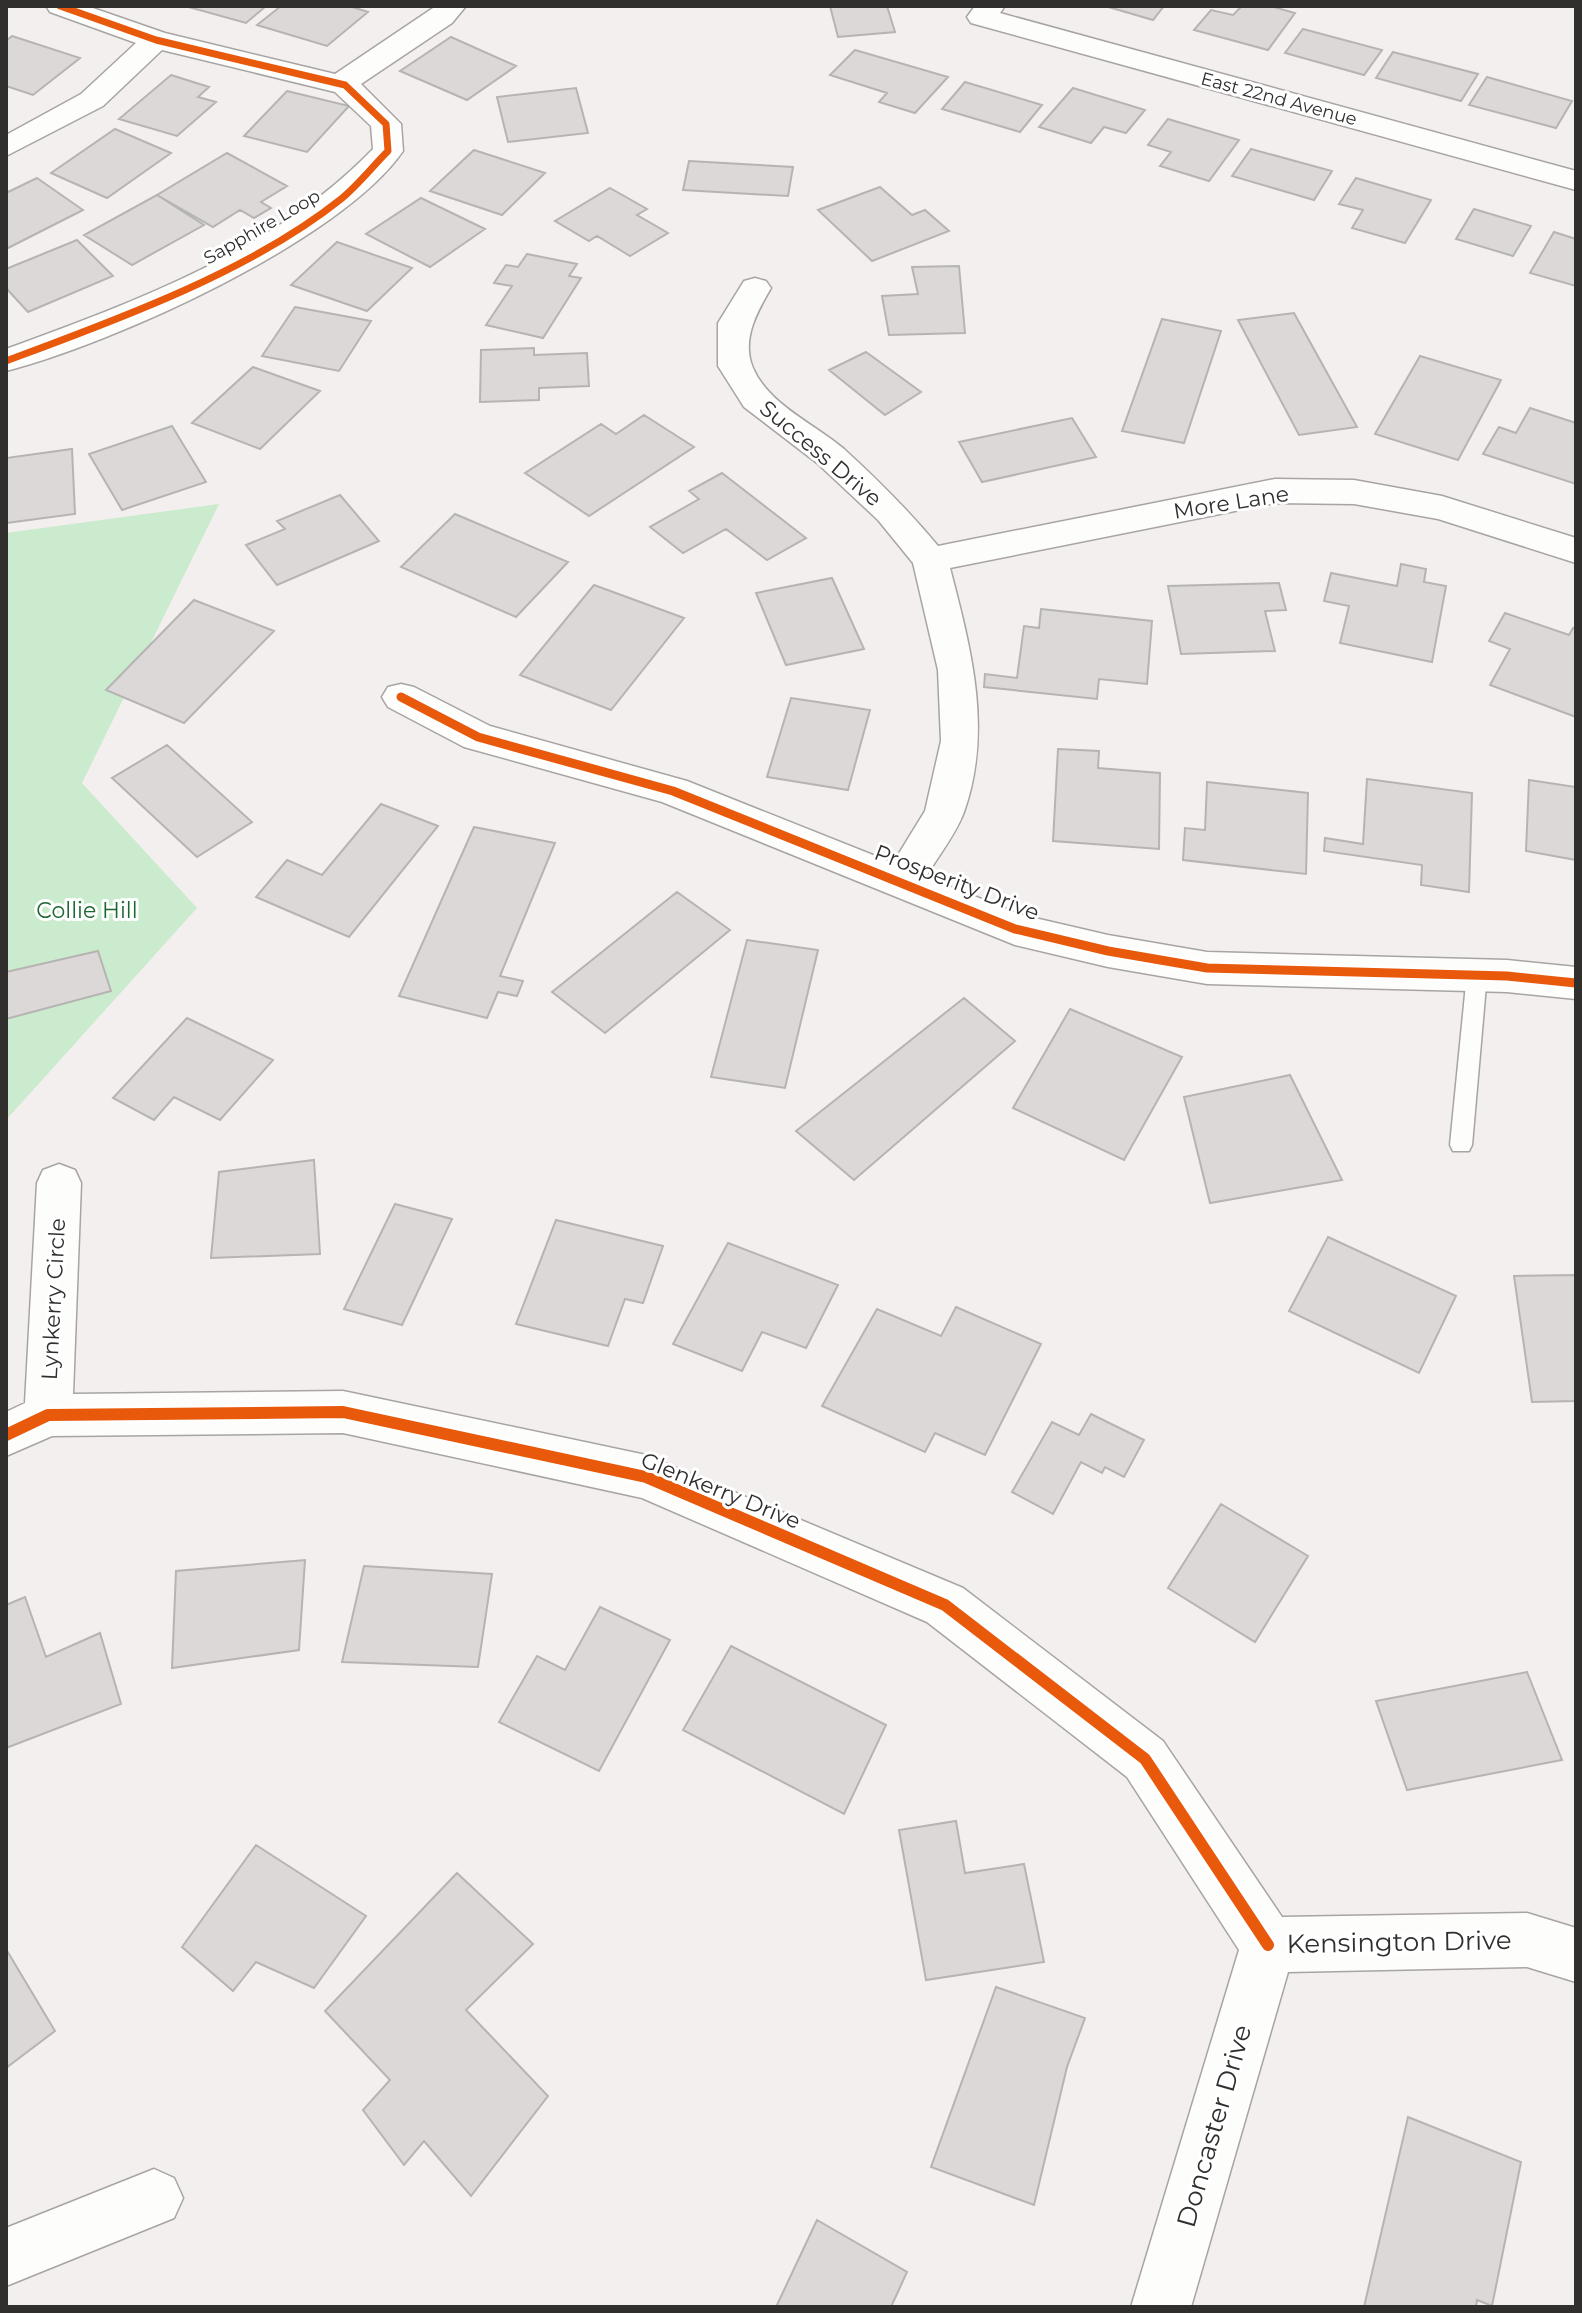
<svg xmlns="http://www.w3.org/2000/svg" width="1582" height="2313" viewBox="0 0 1582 2313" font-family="Montserrat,sans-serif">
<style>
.green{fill:#caebcd}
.building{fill:#dbd8d7;stroke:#b6b4b3;stroke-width:2}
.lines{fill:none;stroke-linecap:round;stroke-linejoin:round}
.service-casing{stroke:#a7a4a3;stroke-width:3}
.minor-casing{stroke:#a7a4a3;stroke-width:3}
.service{fill:#fdfdfc;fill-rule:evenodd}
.minor{fill:#fdfdfc;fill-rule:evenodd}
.cycleway-far2-casing{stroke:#fff;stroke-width:11}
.cycleway-far1-casing{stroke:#fff;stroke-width:14}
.cycleway-casing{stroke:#fff;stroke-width:17}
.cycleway-far2{stroke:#e8590c;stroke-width:7}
.cycleway-far1{stroke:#e8590c;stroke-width:9}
.cycleway{stroke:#e8590c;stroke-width:12}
.labels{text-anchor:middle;stroke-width:6;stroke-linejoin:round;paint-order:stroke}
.far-street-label{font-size:18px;fill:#312f2e;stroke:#fff}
.street-label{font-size:22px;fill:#312f2e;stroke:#fff}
.park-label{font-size:22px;fill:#1b6631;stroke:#fff}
.near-street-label{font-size:26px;fill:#312f2e;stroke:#fff}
</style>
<rect width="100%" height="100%" fill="#f3efee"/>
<!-- green -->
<path class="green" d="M219,504L82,783L197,908L6,1120V533Z"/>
<!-- building -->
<path class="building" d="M185,6H266L246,23Z
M281,6H349L368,12L327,46L257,25Z
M830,6H887L895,32L838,37Z
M1105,6H1164L1153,20Z
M1242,6H1270L1295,13L1268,50L1194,30L1211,10L1233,15Z
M1303,29L1382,50L1364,75L1285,53Z
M12,36L80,58L33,95L6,86V41Z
M451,37L516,66L467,100L400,71Z
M855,50L948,77L915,113L879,102L887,93L830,75Z
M1393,52L1478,74L1461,101L1376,78Z
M171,75L209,87L198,97L216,102L177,136L119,119Z
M1487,77L1572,101L1556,128L1469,105Z
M965,82L1042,105L1020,132L942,109Z
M576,88L588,133L508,142L497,97Z
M1073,88L1145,110L1126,133L1104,127L1091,143L1039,127Z
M287,91L349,106L307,152L244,136Z
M1168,119L1239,140L1209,181L1160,166L1171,152L1148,145Z
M115,129L171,153L107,198L51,173Z
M1251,149L1332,171L1314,200L1232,176Z
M474,150L545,173L502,215L430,191Z
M227,153L287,186L261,202L271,208L254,218L240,210L213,227L157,195Z
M689,161L793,167L788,196L683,190Z
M37,178L83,210L6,249V193Z
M1356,178L1431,200L1405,243L1352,228L1363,210L1339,204Z
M880,187L912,215L925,210L949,231L872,261L818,210Z
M610,188L647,209L637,215L668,233L630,256L597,236L589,241L555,221Z
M157,195L204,225L132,265L84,235Z
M421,198L485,229L430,267L366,234Z
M1474,209L1531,226L1513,256L1456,239Z
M1554,232L1576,239V286L1530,273Z
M77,240L113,276L28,312L6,288V269Z
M337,242L412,268L367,311L291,285Z
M527,254L577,264L569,276L581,278L543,338L486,325L512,286L494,283L506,265L518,267Z
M959,266L965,333L889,335L882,296L918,294L912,267Z
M295,307L371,321L339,371L262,356Z
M1294,313L1357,427L1299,435L1238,320Z
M1162,319L1221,331L1184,443L1122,431Z
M534,348V355L587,353L589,386L539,388V400L480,402L481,350Z
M866,352L921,392L885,415L829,370Z
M1420,356L1501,380L1458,460L1375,434Z
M253,367L320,391L260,449L192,423Z
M1530,408L1576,423V484L1483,454L1499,427L1516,433Z
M644,415L694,447L589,516L525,473L601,424L616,434Z
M1072,418L1096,457L982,482L959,442Z
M172,426L206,482L122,510L89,454Z
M72,449L75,514L6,523V458Z
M722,473L806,538L767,560L726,529L683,553L650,527L699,499L689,491Z
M340,495L379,541L277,585L246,545L285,529L277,521Z
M455,514L568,562L516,617L401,567Z
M1401,564L1426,569L1424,582L1446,586L1432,662L1340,643L1349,606L1324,601L1331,573L1397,586Z
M832,578L864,649L786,665L756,593Z
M1279,583L1286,610L1265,611L1275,651L1181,654L1168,586Z
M594,585L684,618L611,710L520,675Z
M194,600L274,631L184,723L106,690Z
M1041,609L1152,621L1147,684L1099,679L1097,699L984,687L985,674L1017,678L1024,626L1039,628Z
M1505,613L1569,635L1573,628L1576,629V717L1490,685L1510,649L1489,641Z
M791,698L870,710L848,790L767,777Z
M167,745L252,822L197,857L112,778Z
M1058,749L1099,751L1098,768L1160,773L1159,849L1053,841Z
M1367,779L1472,793L1469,892L1421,885L1422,865L1324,851L1325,838L1363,844Z
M1529,780L1576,787V860L1526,851Z
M1207,782L1308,793L1306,874L1183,860L1185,828L1205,830Z
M381,804L438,826L349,937L256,897L287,860L322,875Z
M474,827L555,843L500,976L523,981L517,996L498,992L487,1018L399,996Z
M677,892L730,930L605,1033L552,992Z
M747,940L818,950L785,1088L711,1077Z
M98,951L111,991L6,1019V972Z
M964,998L1015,1041L854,1180L796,1131Z
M1070,1009L1182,1057L1124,1160L1013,1108Z
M187,1018L273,1060L220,1120L174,1097L154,1120L113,1098Z
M1290,1075L1342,1180L1210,1203L1184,1097Z
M314,1160L320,1254L211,1258L219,1172Z
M395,1204L452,1219L402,1325L344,1309Z
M556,1220L663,1246L643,1303L625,1299L608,1346L516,1324Z
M1328,1237L1456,1296L1419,1373L1289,1311Z
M728,1243L838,1285L806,1348L762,1332L742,1371L673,1344Z
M1576,1275V1401L1532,1402L1514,1276Z
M956,1307L1041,1344L985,1455L935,1433L925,1452L822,1406L877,1309L941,1336Z
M1091,1414L1144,1440L1124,1477L1105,1467L1102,1473L1081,1462L1053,1514L1012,1492L1052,1422L1079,1435Z
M1221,1504L1308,1556L1255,1642L1168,1588Z
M305,1560L299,1650L172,1668L176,1571Z
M364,1566L492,1574L478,1667L342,1662Z
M25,1597L46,1657L100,1633L121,1704L6,1748V1605Z
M600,1607L670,1640L599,1771L499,1722L537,1656L565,1670Z
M731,1646L886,1725L844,1814L683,1730Z
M1527,1672L1562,1760L1407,1790L1376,1701Z
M956,1821L965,1873L1024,1864L1044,1962L926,1980L899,1830Z
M256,1845L366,1916L314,1988L256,1962L233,1991L182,1947Z
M457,1873L533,1944L466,2010L548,2096L471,2196L424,2141L404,2165L363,2110L390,2080L325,2011Z
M6,1949L55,2031L6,2068Z
M996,1987L1085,2018L1067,2067L1034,2205L931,2167Z
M1408,2117L1521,2162L1492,2306L1477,2300L1476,2307H1364Z
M817,2220L907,2272L891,2307H776Z"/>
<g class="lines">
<defs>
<path id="service" d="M1477,966L1487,974L1472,1145L1469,1151H1453L1450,1145L1467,974Z"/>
<path id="minor" d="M46,6H87L165,33L335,74L436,6H466L452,23L361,84L401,124L403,151C341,241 112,344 6,371V349C135,302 276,250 373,149L371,126L335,92L162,50L103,106L6,156V135L81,94L136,43L50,12Z
M975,6H1005L1000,13L1576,171V190L971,23L967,17Z
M755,278L766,281L771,288C757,312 741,340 753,368C769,405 815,424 844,449C878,480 909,511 938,546L1275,479L1354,480L1442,496L1576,538V563L1438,519L1354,504L1275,503L950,568C971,649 993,730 964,812C956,834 938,856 926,877L1022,915L1108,935L1207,952L1507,960L1576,967V999L1507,992L1207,984L1108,967L1015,945L662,802L464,747L388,707L382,697L388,687L401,684L414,687L490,726L687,781L893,863L925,811L941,741L938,670L913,563L878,520L817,463L744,407L718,366V323L744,281Z
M59,1164L75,1170L81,1183L73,1394L343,1391L646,1455L963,1588L1163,1741L1282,1917L1527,1913L1576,1928V1982L1527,1967L1288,1972L1191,2307H1131L1239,1950L1127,1777L927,1622L642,1498L343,1433L52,1436L6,1456V1412L25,1403L37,1183L43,1170Z
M154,2169L174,2178L183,2198L174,2218L6,2286V2228Z"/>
</defs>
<!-- service casing -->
<use href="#service" class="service-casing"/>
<!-- minor casing -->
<use href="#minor" class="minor-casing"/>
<!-- service -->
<use href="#service" class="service"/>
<!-- minor -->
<use href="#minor" class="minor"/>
<defs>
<path id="cycleway-far2" d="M6,361C114,321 250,272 341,199C358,185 372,167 388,151L386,124L345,85L156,40L60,6"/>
<path id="cycleway-far1" d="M401,697L478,737L673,791L1015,929L1108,951L1207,968L1507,976L1576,983"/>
<path id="cycleway" d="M6,1435L48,1415L343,1412L646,1477L945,1605L1145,1759L1268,1945"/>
</defs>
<!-- cycleway-far2 casing -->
<use href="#cycleway-far2" class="cycleway-far2-casing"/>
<!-- cycleway-far1 casing -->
<use href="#cycleway-far1" class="cycleway-far1-casing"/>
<!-- cycleway casing -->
<use href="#cycleway" class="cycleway-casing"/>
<!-- cycleway-far2 -->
<use href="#cycleway-far2" class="cycleway-far2"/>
<!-- cycleway-far1 -->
<use href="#cycleway-far1" class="cycleway-far1"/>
<!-- cycleway -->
<use href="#cycleway" class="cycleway"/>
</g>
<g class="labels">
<!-- far-street labels -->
<g class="far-street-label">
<text transform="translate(1279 99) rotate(15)" y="6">East 22nd Avenue</text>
<text transform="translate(262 227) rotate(-30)" y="6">Sapphire Loop</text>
</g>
<!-- street labels -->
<g class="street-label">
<text transform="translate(821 453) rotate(40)" y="8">Success Drive</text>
<text transform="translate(1231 502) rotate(-9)" y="8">More Lane</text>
<text transform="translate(957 882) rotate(21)" y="8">Prosperity Drive</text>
<text transform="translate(53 1299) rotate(-87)" y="8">Lynkerry Circle</text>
<text transform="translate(721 1490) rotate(22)" y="8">Glenkerry Drive</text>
</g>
<!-- park labels -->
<g class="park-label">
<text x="87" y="918">Collie Hill</text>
</g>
<!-- near-street labels -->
<g class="near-street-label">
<text transform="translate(1399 1942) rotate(-1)" y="9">Kensington Drive</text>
<text transform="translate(1214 2126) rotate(-74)" y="9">Doncaster Drive</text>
</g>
</g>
<!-- border -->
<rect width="1582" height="2313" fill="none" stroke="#312f2e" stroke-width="16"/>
</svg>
